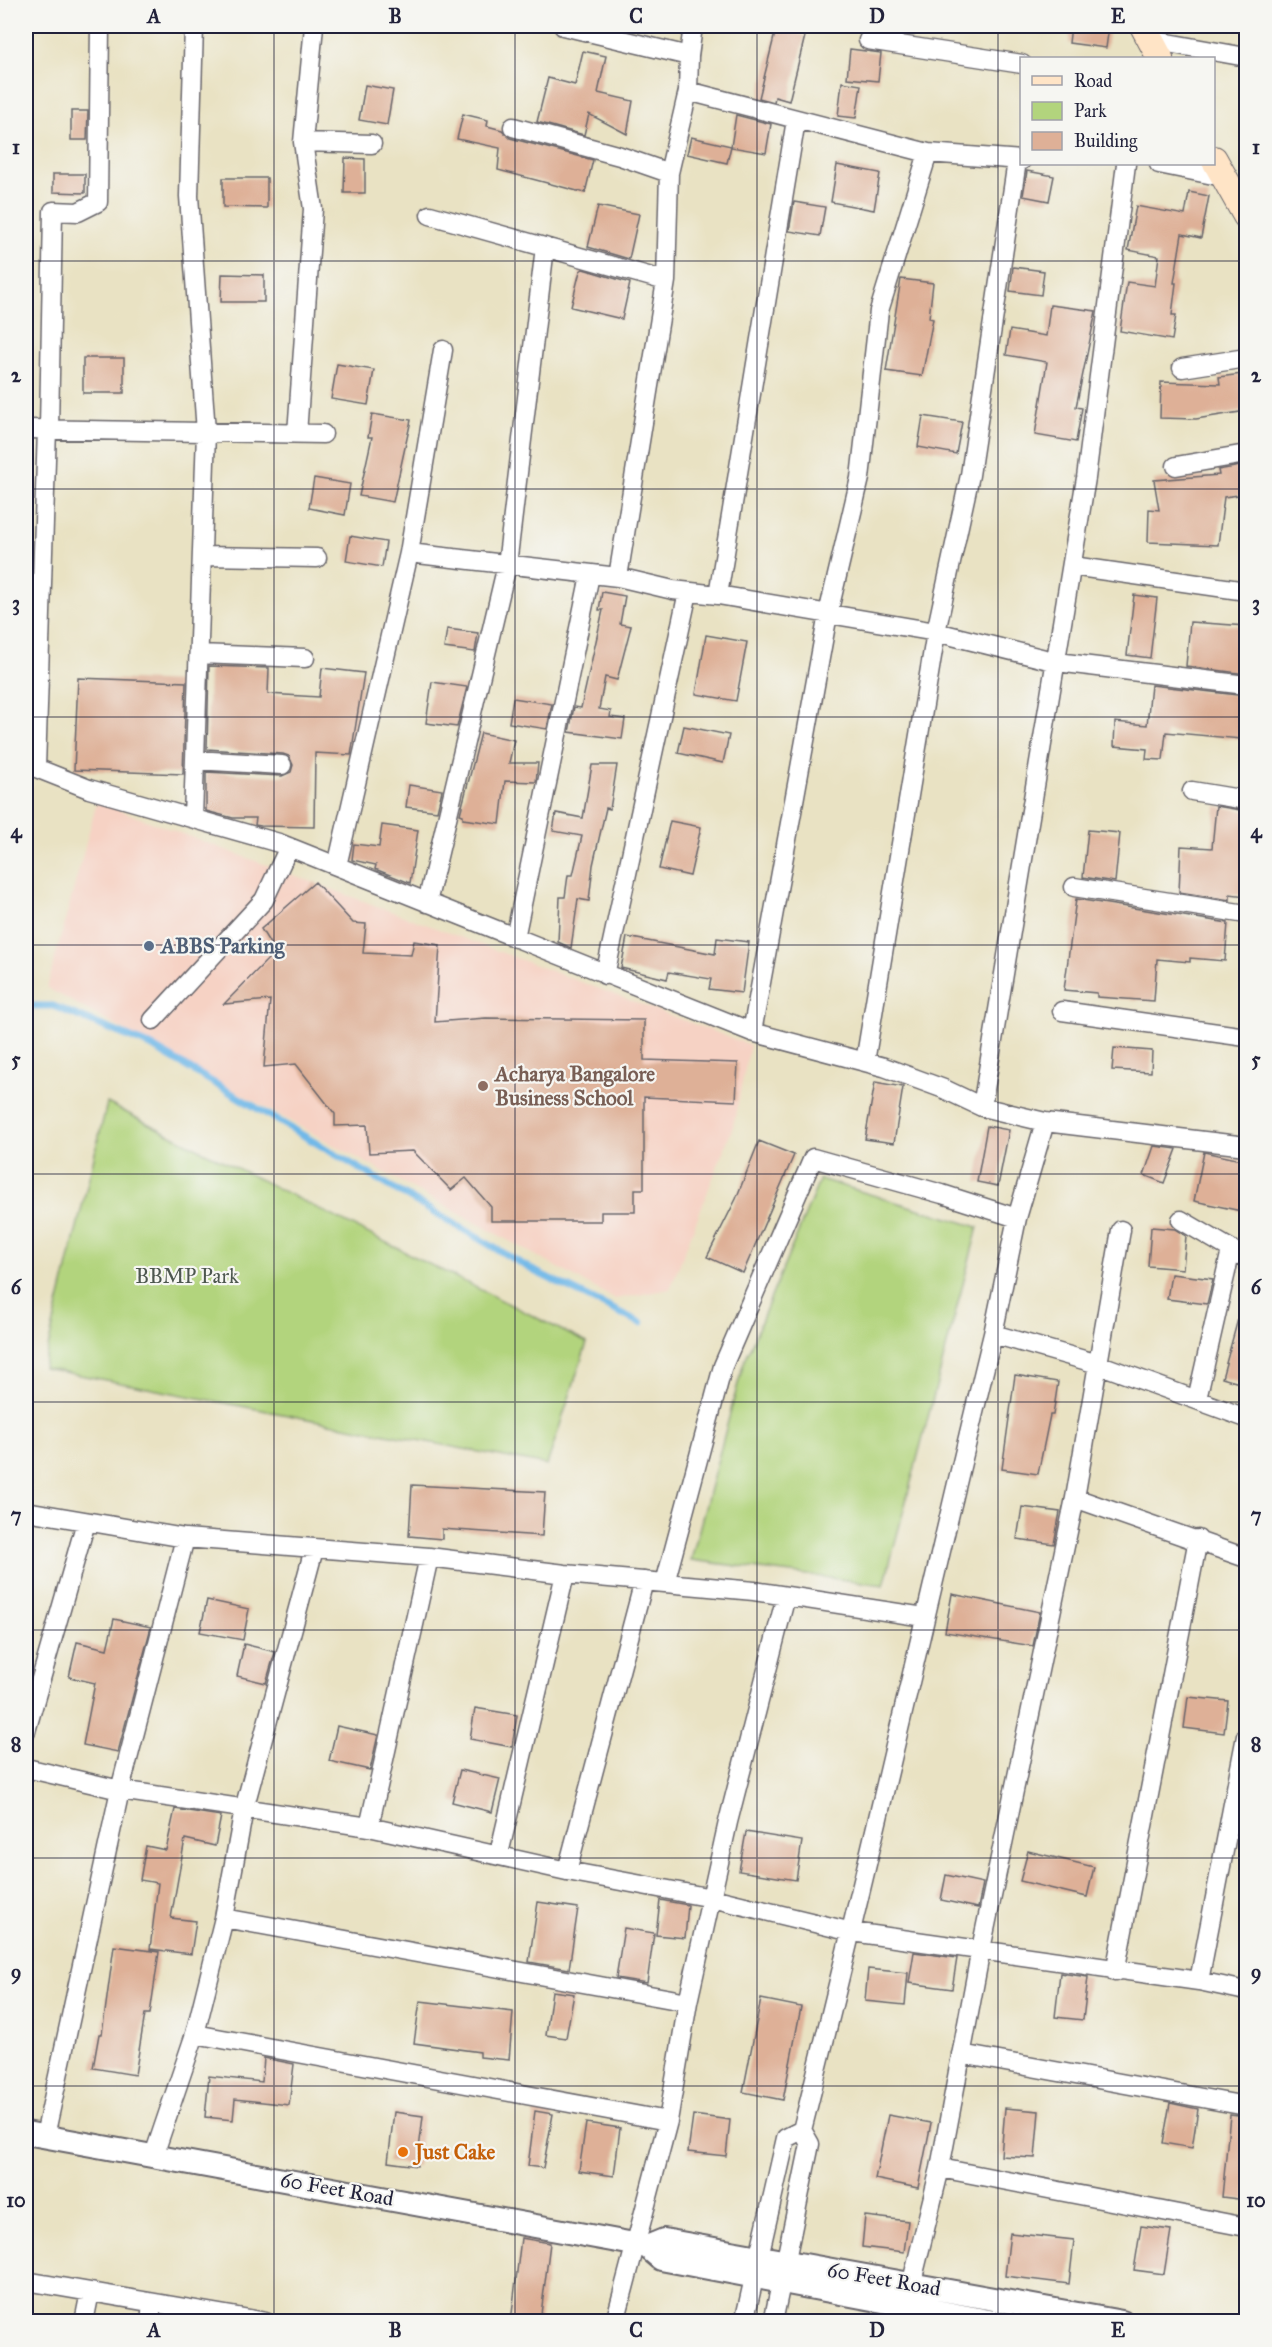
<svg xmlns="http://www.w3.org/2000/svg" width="1272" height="2347" viewBox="0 0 1272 2347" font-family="'IM FELL Great Primer',serif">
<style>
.built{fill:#f6d2c4}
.green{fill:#b2d47d;stroke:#6a7b5c;stroke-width:1.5}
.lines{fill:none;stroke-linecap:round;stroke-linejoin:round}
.stream{stroke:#70b8e8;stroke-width:7}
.building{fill:#deb097}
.minor-casing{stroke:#68656b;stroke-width:21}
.tertiary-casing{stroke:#68656b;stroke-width:26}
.secondary-casing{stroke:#68656b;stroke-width:28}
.minor{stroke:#fff;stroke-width:18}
.tertiary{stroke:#fff;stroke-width:22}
.secondary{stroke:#ffe4c6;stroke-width:26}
.grid{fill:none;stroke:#22223b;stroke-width:1.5;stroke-opacity:0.55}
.service-dot{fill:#5c6f8a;stroke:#f6f6f2;stroke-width:2}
.education-dot{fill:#8d6e63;stroke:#f6f6f2;stroke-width:2}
.food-dot{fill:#e8710a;stroke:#f6f6f2;stroke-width:2}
.labels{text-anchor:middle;stroke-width:4.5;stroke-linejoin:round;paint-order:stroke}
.service-label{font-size:21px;font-weight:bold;fill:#4e5e75;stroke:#f6f6f2;text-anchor:start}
.education-label{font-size:21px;font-weight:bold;fill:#785e54;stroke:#f6f6f2;text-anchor:start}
.park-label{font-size:21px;fill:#4d574f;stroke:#f6f6f2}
.food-label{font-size:21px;font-weight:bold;fill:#c56008;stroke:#f6f6f2;text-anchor:start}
.street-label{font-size:21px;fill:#22223b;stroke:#f6f6f2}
.neatline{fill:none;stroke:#22223b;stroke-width:2}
.grid-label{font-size:20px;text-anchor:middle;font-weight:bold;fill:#22223b}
</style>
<rect width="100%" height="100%" fill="#f6f6f2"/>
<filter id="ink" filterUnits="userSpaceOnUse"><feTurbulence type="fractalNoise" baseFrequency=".0167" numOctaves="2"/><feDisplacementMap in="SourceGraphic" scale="12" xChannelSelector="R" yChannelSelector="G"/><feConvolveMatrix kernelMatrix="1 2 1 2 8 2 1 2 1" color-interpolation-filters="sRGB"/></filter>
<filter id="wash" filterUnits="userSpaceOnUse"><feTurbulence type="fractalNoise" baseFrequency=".008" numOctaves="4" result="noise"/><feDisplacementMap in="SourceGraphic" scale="24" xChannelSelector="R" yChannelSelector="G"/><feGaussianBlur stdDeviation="1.35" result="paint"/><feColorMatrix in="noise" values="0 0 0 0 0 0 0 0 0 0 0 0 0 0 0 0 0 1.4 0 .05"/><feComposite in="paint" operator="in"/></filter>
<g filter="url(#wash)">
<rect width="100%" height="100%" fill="#e9e2c3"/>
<!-- built -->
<path class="built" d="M97,802L750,1045L733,1126L670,1289L615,1299L47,988Z"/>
<!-- green -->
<path class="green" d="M107,1103L587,1343L547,1465L43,1368Z
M820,1179L978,1227L884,1585L691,1560L743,1365Z"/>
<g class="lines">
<!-- stream -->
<path class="stream" d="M34,1006H53L151,1046L534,1271L641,1323"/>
</g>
<g id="blocks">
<!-- building -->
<path class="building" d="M1071,26H1109L1106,48L1069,43Z
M776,29L805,36L789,101L775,97L774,102L759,98Z
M850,49L881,53L878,81L847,78Z
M583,51L606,56L598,93L633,101L627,134L589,114L584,135L537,122L548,78L575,85Z
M842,82L861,85L856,118L838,116Z
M365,85L393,90L387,125L359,120Z
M71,111H88L87,140H71Z
M463,114L488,120L487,126L502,130L510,138L593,160L585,193L498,170L500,148L457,139Z
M736,115L771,124L766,153L731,147Z
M691,137L731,146L727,163L687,154Z
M345,158L365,159V193H344Z
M837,165L880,173L874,210L831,202Z
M1027,171L1054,176L1049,201L1023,196Z
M53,174H85V193L53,192Z
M223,178H267V208L223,207Z
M1189,192L1209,196L1201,238L1182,234L1174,283H1176L1172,315H1176L1172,340L1120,331L1127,282L1155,286L1159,256L1128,250L1136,206L1185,215Z
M794,202L825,207L820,236L789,231Z
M598,206L639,214L629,259L588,247Z
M1013,267L1044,271L1041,295L1010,291Z
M583,269L630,283L622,319L571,307L580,271Z
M222,274L264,275V302H221Z
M901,279L933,283L929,318L933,319L922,376L886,371Z
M1050,305L1096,311L1076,407L1082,408L1076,442L1035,435L1047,362L1006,355L1010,330L1046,336Z
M83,358H124V393H83Z
M337,364L374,370L368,405L331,399Z
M1242,374L1246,411L1196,419L1160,418L1161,382L1220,384L1219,377Z
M372,414L411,420L393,502L359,496L372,437H368Z
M923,416L962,422L956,454L918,447Z
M1246,465V494L1224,497L1218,545L1148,542L1149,509L1159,510L1154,480L1219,475L1218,470Z
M314,478L350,484L345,515L309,508Z
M350,536L386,542L382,567L346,561Z
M602,592L625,596L620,624L631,626L617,680L605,677L599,709L611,711L610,717L625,719L622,739L569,732L574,707L581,708L603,610H599Z
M1134,595L1157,598L1150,658L1127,655Z
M1190,622L1246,626V674L1186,666Z
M447,629L478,633L475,652L444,648Z
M706,635L747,642L736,701L696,694Z
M209,666L269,668L268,694L319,697L322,668L364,673L351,755L315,753L314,827L261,826L255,825L256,818H233L206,811V772L282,776L291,772L293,765L289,756L283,754L207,749Z
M78,678L186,682L183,774L74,770Z
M432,682L467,687L457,727L426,723Z
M1151,685L1246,696L1241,739L1166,732L1163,760L1146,759L1147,749L1114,746L1115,722L1147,725Z
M513,698L552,704L547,729L509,723Z
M684,726L729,735L723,763L678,753Z
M481,733L514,740L509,763H538L536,782L505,781L500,824L463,819V815L460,814Z
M592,765H617L610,809L606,808L593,865L589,901L578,899L571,948L558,942L560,897H565L568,875H573L582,836L553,831L556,813L583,818Z
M409,785L442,790L437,811L406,807Z
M1216,806L1246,811V896L1230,894V900L1179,892L1181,846L1212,848Z
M670,821L701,827L690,876L659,869Z
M382,825L418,830L410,883L375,869L376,865L352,860L354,844L379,847Z
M1088,830L1120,833L1115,882L1083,877Z
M315,882L353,923L366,924L363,953L411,955L414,941L440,945L435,1022L486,1018L644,1020V1060L738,1063L736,1101L644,1097V1189H635V1212H601V1221H491V1207L466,1178L451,1190L413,1151L369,1153L367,1125L335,1126V1114L296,1064L264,1067L270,1000L224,1004L275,952L261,929Z
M1076,899L1228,923L1225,961L1190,958V962L1157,959L1154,1001L1097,997V993L1064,990Z
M627,937L715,954L717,938L749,942L742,993L709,989L711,979L669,972L667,979L621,968Z
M1114,1048L1152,1051L1151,1072L1112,1070Z
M875,1082L903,1087L894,1143L865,1139Z
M987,1126L1009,1130L998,1186L977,1182Z
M759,1141L794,1155L743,1273L707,1257L736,1199Z
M1154,1146L1177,1149L1164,1183L1144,1175Z
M1204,1152L1246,1161V1212L1194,1201Z
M1151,1227L1175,1229L1186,1236L1183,1269L1148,1266Z
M1171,1274L1213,1279L1207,1304L1167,1299Z
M1241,1308L1246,1309V1385L1222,1378Z
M1015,1375L1058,1382L1053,1415H1050L1038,1474L1002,1469Z
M412,1485L545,1492L542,1536L442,1529V1539L409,1536Z
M1022,1507L1060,1512L1054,1544L1017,1539Z
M952,1594L1040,1612L1033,1646L945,1632Z
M207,1600L249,1609L243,1640L200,1632Z
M114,1619L151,1627L118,1752L83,1745L95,1683L69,1677L77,1642L107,1649Z
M244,1644L275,1652L266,1683L237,1676Z
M1188,1697L1228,1701L1224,1733L1184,1728Z
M475,1708L517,1715L512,1747L470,1739Z
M337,1726L378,1735L370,1770L329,1761Z
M460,1770L500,1779L492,1812L452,1802Z
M175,1809L221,1816L215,1846L185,1839L171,1918L196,1921L191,1954L150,1949L158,1883L140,1880L146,1846L166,1850Z
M746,1832L802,1841L796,1880L739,1871Z
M1028,1851L1094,1867L1087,1897L1020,1881Z
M946,1875L983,1883L978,1908L941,1900Z
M660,1900L688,1905L685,1938L656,1935Z
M538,1902L578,1908L569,1969L529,1962Z
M624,1928L654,1933L647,1983L616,1978Z
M114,1946L159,1952L150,2014H145L135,2075L93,2068L99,2034H102Z
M914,1952L957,1958L952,1989L909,1983Z
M868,1969L908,1973L905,2005L865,2001Z
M1060,1973L1088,1977L1083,2020L1055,2017Z
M552,1991L574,1994L566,2038L546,2035Z
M761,1999L801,2007L783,2100L743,2092Z
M420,2001L513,2012L509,2060L480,2057V2052L414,2043Z
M264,2058L294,2064L289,2105L235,2099L233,2120L205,2117L209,2076L262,2082Z
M1170,2103L1198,2109L1192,2148L1163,2143Z
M1005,2108L1039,2111L1035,2158L1001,2156Z
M535,2111L553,2114L543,2168L528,2166Z
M394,2112L423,2116L417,2166L388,2162Z
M693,2115L730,2120L726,2156L688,2152Z
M888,2115L931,2123L918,2188L875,2179Z
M1230,2115L1246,2117V2200L1222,2197Z
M586,2123L620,2128L614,2176L579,2171Z
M865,2216L908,2221L904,2252L862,2247Z
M1141,2226L1171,2230L1164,2274L1134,2270Z
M1010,2233L1074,2240L1069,2284L1005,2276Z
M521,2238L550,2243L540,2322H511Z"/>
</g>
</g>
<g filter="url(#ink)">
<use href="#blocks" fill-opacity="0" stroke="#68656b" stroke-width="1.5"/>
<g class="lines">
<defs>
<path id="minor" d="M563,26L689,56
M868,40L1022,64
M1151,40L1246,57
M688,91L928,153L1022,160
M513,127L620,156L669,173L666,281L618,577
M303,142L372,144
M1159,164L1223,177
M669,173L688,91L689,56L693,26
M430,215L666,281
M443,350L409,553L618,577L673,590L718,595L936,632L1057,662L1246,685
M1182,368L1246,358
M26,429L323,434
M297,434L313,209L303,142L314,26
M1176,466L1246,454
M202,556L317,558
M1072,566L1246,591
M718,595L796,120
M199,654L305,658
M195,760L282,765
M26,764L89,789L279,843L752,1032L884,1067L944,1089L982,1107L1045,1122L1246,1146
M36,768L47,429H49L53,211L78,212L98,202L100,26
M1192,791L1246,800
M193,818L206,432L189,196L194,26
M337,866L409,553
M1074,887L1246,914
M427,903L507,565L545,247
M515,938L590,575
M605,975L688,592
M1062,1011L1246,1037
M153,1020L264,900L289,847
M752,1032L828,614L860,478L879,311L928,153
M865,1062L936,632L970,475L1017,161
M982,1107L1086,478L1126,164
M1181,1220L1246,1258
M993,1334L1017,1218L1045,1122
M1197,1399L1231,1250
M1075,1498L1246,1558
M26,1511L185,1538L429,1557L565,1574L754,1591L924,1617
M665,1583L723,1366L813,1158L942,1194L1017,1218
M26,1731L86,1522
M26,1768L120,1790L369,1827L567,1871L712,1898L852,1932L1199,1981L1246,1991
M369,1827L429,1557
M499,1854L565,1574
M567,1871L644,1581
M224,1918L688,2002
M1115,1972L1198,1539
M1199,1981L1246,1736
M195,2034L668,2121
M961,2054L1246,2106
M802,2130C869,1866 928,1599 993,1334L1098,1364L1246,1418
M45,2136L120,1790L185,1538
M154,2155L195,2034L224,1918L244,1809L314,1549
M940,2168L1246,2227
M26,2281L266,2322
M84,2322L90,2292
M150,2322L152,2303
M615,2322L668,2121L688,2002L728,1822L786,1596
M744,2322L786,2138L802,2130L810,2144L773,2322
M902,2322L940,2168L981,1949L1075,1498L1121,1230"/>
<path id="tertiary" d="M26,2133L634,2244L647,2247L661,2259L994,2322
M647,2247L664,2240L1122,2322"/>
<path id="secondary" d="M1143,26L1160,58
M1214,159L1246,216"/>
</defs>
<!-- minor casing -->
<use href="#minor" class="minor-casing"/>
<!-- tertiary casing -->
<use href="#tertiary" class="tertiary-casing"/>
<!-- secondary casing -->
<use href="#secondary" class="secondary-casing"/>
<!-- minor -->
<use href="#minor" class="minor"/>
<!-- tertiary -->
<use href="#tertiary" class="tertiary"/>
<!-- secondary -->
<use href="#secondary" class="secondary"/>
</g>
</g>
<!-- grid -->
<path class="grid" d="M274,26V2322M515,26V2322M757,26V2322M998,26V2322M26,261H1246M26,489H1246M26,717H1246M26,945H1246M26,1174H1246M26,1402H1246M26,1630H1246M26,1858H1246M26,2086H1246"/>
<!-- markers -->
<circle class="service-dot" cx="149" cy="946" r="6"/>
<circle class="education-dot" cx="483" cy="1086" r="6"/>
<circle class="food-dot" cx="403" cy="2152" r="6"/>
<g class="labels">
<!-- service labels -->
<g class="service-label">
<text x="161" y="953">ABBS Parking</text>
</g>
<!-- education labels -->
<g class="education-label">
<text x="495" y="1081">Acharya Bangalore<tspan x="495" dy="24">Business School</tspan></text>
</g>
<!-- park labels -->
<g class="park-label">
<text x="187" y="1283">BBMP Park</text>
</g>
<!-- food labels -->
<g class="food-label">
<text x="415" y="2159">Just Cake</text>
</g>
<!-- street labels -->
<g class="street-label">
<text transform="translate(337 2189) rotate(10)" y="7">60 Feet Road</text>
<text transform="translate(884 2279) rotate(10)" y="7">60 Feet Road</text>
</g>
</g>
<!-- margin -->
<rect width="1272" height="2347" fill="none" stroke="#f6f6f2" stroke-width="66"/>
<!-- legend -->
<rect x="1020" y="57" width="195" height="108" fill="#f6f6f2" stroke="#a1a1a9" stroke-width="1.5"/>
<rect x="1032" y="76" width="30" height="9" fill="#ffe4c6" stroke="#a1a1a9" stroke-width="1.5"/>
<text x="1074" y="87" font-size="18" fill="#22223b">Road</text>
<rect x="1032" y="102" width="30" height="18" fill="#b2d47d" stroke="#a1a1a9" stroke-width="1.5"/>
<text x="1074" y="117" font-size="18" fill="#22223b">Park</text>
<rect x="1032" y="132" width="30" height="18" fill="#deb097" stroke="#a1a1a9" stroke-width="1.5"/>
<text x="1074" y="147" font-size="18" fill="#22223b">Building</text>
<rect x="33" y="33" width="1206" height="2281" class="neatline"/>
<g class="grid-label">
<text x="154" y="23">A</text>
<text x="395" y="23">B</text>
<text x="636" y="23">C</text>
<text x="877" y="23">D</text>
<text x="1118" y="23">E</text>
<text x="16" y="154">1</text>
<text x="1256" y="154">1</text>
<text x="16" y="382">2</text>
<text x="1256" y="382">2</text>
<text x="16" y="610">3</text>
<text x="1256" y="610">3</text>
<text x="16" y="838">4</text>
<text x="1256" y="838">4</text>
<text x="16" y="1066">5</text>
<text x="1256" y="1066">5</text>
<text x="16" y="1294">6</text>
<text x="1256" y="1294">6</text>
<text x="16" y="1522">7</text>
<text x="1256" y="1522">7</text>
<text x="16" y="1751">8</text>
<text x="1256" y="1751">8</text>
<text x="16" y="1979">9</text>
<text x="1256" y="1979">9</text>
<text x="16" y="2207">10</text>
<text x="1256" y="2207">10</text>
<text x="154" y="2337">A</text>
<text x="395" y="2337">B</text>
<text x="636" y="2337">C</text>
<text x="877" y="2337">D</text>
<text x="1118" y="2337">E</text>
</g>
</svg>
